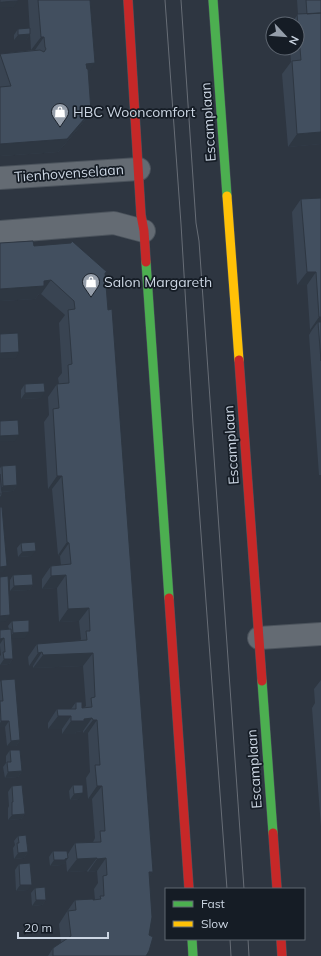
<svg xmlns="http://www.w3.org/2000/svg" width="321" height="956" viewBox="0 0 321 956" font-family="Mulish,sans-serif">
<style>
.lines{fill:none;stroke-linecap:round;stroke-linejoin:round}
.street-casing{stroke:#4b535c;stroke-width:24}
.fast-casing{stroke:#4b535c;stroke-width:10}
.slow-casing{stroke:#4b535c;stroke-width:10}
.jam-casing{stroke:#4b535c;stroke-width:10}
.street{stroke:#646b73;stroke-width:22}
.fast{stroke:#4caf50;stroke-width:9}
.slow{stroke:#ffc107;stroke-width:9}
.jam{stroke:#c62828;stroke-width:9}
.tram{stroke:#676d76;stroke-width:1}
.wall{fill:#394452}
.shaded-wall{fill:#2e3742}
.building{fill:#424f5f;stroke:#2e3742}
.labels{text-anchor:middle;stroke-width:3.5;stroke-linejoin:round;paint-order:stroke}
.poi-label{font-size:14px;fill:#ccd6e3;stroke:#151c25;text-anchor:start}
.street-label{font-size:14px;fill:#ccd6e3;stroke:#151c25}
</style>
<rect width="100%" height="100%" fill="#2e3641"/>
<g class="lines">
<defs>
<path id="street" d="M0,178L139,169
M0,232L114,223L144,231
M259,638L321,634"/>
<path id="fast" d="M213,0L227,196
M146,262L169,598
M262,681L273,833
M192,939L193,956"/>
<path id="slow" d="M227,196L239,360"/>
<path id="jam" d="M128,0L141,215L144,231L146,262
M239,360L262,681
M169,598L189,889
M273,833L277,889
M281,939L282,956"/>
</defs>
<!-- street casing -->
<use href="#street" class="street-casing"/>
<!-- fast casing -->
<use href="#fast" class="fast-casing"/>
<!-- slow casing -->
<use href="#slow" class="slow-casing"/>
<!-- jam casing -->
<use href="#jam" class="jam-casing"/>
<!-- street -->
<use href="#street" class="street"/>
<!-- fast -->
<use href="#fast" class="fast"/>
<!-- slow -->
<use href="#slow" class="slow"/>
<!-- jam -->
<use href="#jam" class="jam"/>
<!-- tram -->
<path class="tram" d="M165,0L181,224L193,424L227,889
M181,0L196,223L199,241L244,889
M230,939L231,956
M248,939L249,956"/>
</g>
<!-- wall -->
<path class="wall" d="M28,0H90L88,72L91,111L82,124L58,152L0,156V54L33,50H31Z
M297,0H321V144L288,147L282,74L291,62L290,48H297V24H291L298,14Z
M18,29L30,34L26,40H14V35Z
M321,198V475H319L309,335L312,330H310L307,285H297L292,212L301,199Z
M0,243L34,246L105,274L153,872L149,877L146,956H48L53,948L61,943L59,924L66,913L75,900H95L94,889L98,883L97,871L88,872L87,871L67,872L66,860L64,864H62V865L50,866L49,857L53,851L68,854L75,843L93,842L95,838L92,799H88L86,778L90,772L88,733H83V731L76,732L75,734H62V729H48V723L57,709H71L76,702L82,708H84L86,706L83,666L33,668V666H29L28,657L37,644L80,641L81,639L79,621L59,622L57,588L42,589V579L51,566L61,565L60,556L58,555L52,489H48L44,422L49,415L48,397L57,384H59L58,378L62,373L59,323L65,315L64,314L41,294H39L35,299L0,301Z
M25,384L41,398L21,399V390Z
M2,466L17,485L13,491L2,492V494L0,497V468Z
M21,543L32,556L18,557L17,548Z
M13,575L33,585L29,590L10,591V580Z
M12,621L25,638H12L13,659L9,664L0,665V656L1,655L0,646V630L9,629L8,626Z
M1,680L20,740L16,746H7L5,727H0V682Z
M321,680V827L312,708L315,703L314,689Z
M10,750L22,771L18,777L5,778L3,767L6,763V756Z
M73,785L79,799L70,800L69,791Z
M12,786L25,814L21,819L8,820V808L9,806L8,792Z
M18,836L28,852L24,858L14,859L13,848L15,845L14,841Z
M19,864L28,890L16,891L15,870Z
M35,888L46,900L42,905L32,906L31,893Z"/>
<!-- shaded-wall -->
<path class="shaded-wall" d="M18,1L14,7L0,8V2Z
M30,34L26,40H14L18,35Z
M41,37H44L35,50H31Z
M95,63L86,77V64Z
M91,111L82,124L58,152L0,156V144Z
M321,132V144L288,147L297,134Z
M307,272H316L307,285H297Z
M51,280L41,294H39L35,299L0,301V289L44,281Z
M319,317H321V330L318,322L312,330H310Z
M19,352L16,358L0,359V353Z
M45,392L41,398L21,399L25,393Z
M19,435L15,441L0,442V436Z
M57,476H62L52,489H48Z
M17,485L13,491L0,492V490L3,486Z
M67,542L69,543L60,556L58,555Z
M36,551L32,556L18,557L22,552Z
M7,566L3,572H0V567Z
M66,575L57,588L42,589L51,576Z
M33,585L29,590L10,591L14,586Z
M89,608L79,621L59,622L68,609Z
M10,615L6,621L0,622V616Z
M29,632L25,638L9,639L13,633Z
M4,638L0,644V639Z
M42,652L33,666H29L38,653Z
M93,653L83,666L33,668L43,655Z
M4,659H13L9,664L0,665Z
M58,716H71L62,729H48Z
M92,718L83,731L76,732L75,734H62L71,721L84,719Z
M93,720H97L88,733H83Z
M1,721H9L5,727H0V723Z
M20,740L16,746H7L11,741Z
M22,771L18,777L5,778L8,772Z
M97,786H102L92,799H88Z
M83,793L79,799L70,800L74,794Z
M25,814L21,819L8,820L12,815Z
M28,852L24,858L14,859L18,853Z
M68,858L64,864H62V865L50,866L54,860Z
M97,858L87,871L67,872L77,859Z
M106,858L97,871L88,872L97,859Z
M149,872H153L144,885Z
M20,885H32L28,890L16,891Z
M36,900H46L42,905L32,906Z"/>
<!-- building -->
<path class="building" d="M0,0H18V1L0,2Z
M38,0H90L95,63L86,64L87,69H88L91,111L67,139L0,144V87L11,86L0,54L40,50L44,52L46,49L45,47L44,37H41Z
M306,0H321V13L307,14Z
M321,13V132L297,134L292,61L301,60L297,14Z
M30,28V34L18,35V29Z
M321,198V317H319L316,272H307L301,199Z
M33,241L34,246L71,243L72,241L107,272L105,273L108,310L112,309L153,872H149L152,917L149,935L153,937L149,951L146,956H53V948L71,936L68,911L76,910L75,900L93,899V900L101,899L100,896H104L103,876L107,875L106,858L97,859V858L77,859L75,843L101,842L100,831H105L102,786H97L95,765H100L97,720H93L92,718L84,719V721H71V716H58L57,709H76V702H82V708L92,707L91,698L95,697L93,653L43,655L42,652L38,653L37,644L87,640L86,631H90L89,608L68,609L66,575L51,576V566L71,564L69,543L67,542L62,476H57L53,409L59,408L57,384L69,383L68,365L72,364L68,310L75,309L74,301L51,280L44,281V286L0,289V243Z
M318,322H321V361Z
M18,333L19,352L0,353V334Z
M44,383L45,392L25,393V384Z
M18,420L19,435L0,436V421Z
M16,465L17,485L3,486L2,466Z
M0,474L2,494H0Z
M0,507H2L7,566L0,567Z
M35,542L36,551L22,552L21,543Z
M32,574L33,585L14,586L13,575Z
M8,576L10,615L0,616V577Z
M29,620V632L13,633L12,621Z
M11,629L13,659H4L3,652H5L4,638L0,639V630Z
M15,679L20,740L11,741L9,721H1L0,701H3L1,680Z
M10,750H20L22,771L8,772L7,762H11Z
M22,785L25,814L12,815V802H13L12,786Z
M73,785H83V793L74,794Z
M26,835L28,852L18,853L17,843H19L18,836Z
M53,851H67L68,858L65,859V860H54Z
M30,863L32,885H20L19,864Z
M45,887L46,900H36L35,888Z"/>
<!-- icons -->
<defs>
<symbol id="shop-pin" viewBox="-11 -11 22 30"><path d="M0 17L-7.5 6A9.5 9.5 0 1 1 7.5 6Z" fill="#959eaa" stroke="#151c25"/><path d="M-5-2.5h2.3a2.7 3.5 0 0 1 5.4 0H5L5.5 6h-11ZM-1.5-2.5h3a1.5 2.3 0 0 0-3 0Z" fill="#fff"/></symbol>
</defs>
<g fill-rule="evenodd">
<use href="#shop-pin" x="50" y="102" width="20" height="27"/>
<use href="#shop-pin" x="81" y="272" width="20" height="27"/>
</g>
<g class="labels">
<!-- poi labels -->
<g class="poi-label">
<text x="73" y="117">HBC Wooncomfort</text>
<text x="104" y="287">Salon Margareth</text>
</g>
<!-- street labels -->
<g class="street-label">
<text transform="translate(208 122) rotate(-94)" y="5">Escamplaan</text>
<text transform="translate(69 173) rotate(-4)" y="5">Tienhovenselaan</text>
<text transform="translate(231 445) rotate(-94)" y="5">Escamplaan</text>
<text transform="translate(254 769) rotate(-94)" y="5">Escamplaan</text>
</g>
</g>
<!-- legend -->
<rect x="165" y="888" width="140" height="52" fill="#151c25" stroke="#5e6671"/>
<rect x="173" y="901" width="20" height="6" fill="#4caf50" stroke="#5e6671"/>
<text x="201" y="908" font-size="12" fill="#ccd6e3">Fast</text>
<rect x="173" y="921" width="20" height="6" fill="#ffc107" stroke="#5e6671"/>
<text x="201" y="928" font-size="12" fill="#ccd6e3">Slow</text>
<!-- north arrow -->
<g transform="translate(285 36) rotate(116)"><circle r="19" fill="#151c25" stroke="#5e6671"/>
<path d="M0-3L7 15L0 10L-7 15Z" fill="#959eaa"/>
<text y="-6" font-size="11" font-weight="bold" text-anchor="middle" fill="#ccd6e3">N</text>
</g>
<!-- scale -->
<path d="M18 932v6h90v-6" fill="none" stroke="#ccd6e3" stroke-width="2"/>
<text x="24" y="932" font-size="12" fill="#ccd6e3" stroke="#151c25" stroke-width="3" paint-order="stroke">20 m</text>
</svg>
